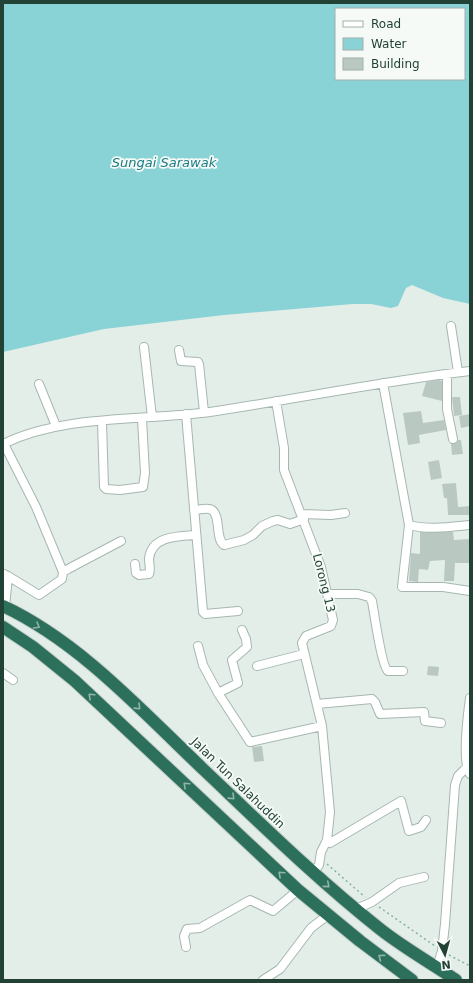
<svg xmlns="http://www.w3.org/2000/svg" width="473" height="983" viewBox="0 0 473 983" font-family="'DejaVu Sans',sans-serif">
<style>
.water{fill:#89d2d6;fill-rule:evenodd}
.building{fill:#b9c9c1}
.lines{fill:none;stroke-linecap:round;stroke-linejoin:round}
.street-casing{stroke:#a6b7b0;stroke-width:10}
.highway-casing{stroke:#c1cac7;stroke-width:14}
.path{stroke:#83b49f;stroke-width:1.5;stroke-dasharray:2 3;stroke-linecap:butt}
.street{stroke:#fff;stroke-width:8}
.highway{stroke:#2c705b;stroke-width:12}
.oneway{stroke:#90b5a9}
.labels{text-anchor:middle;stroke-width:3.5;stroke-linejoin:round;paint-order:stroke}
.street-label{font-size:12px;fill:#224236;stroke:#f5faf7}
.water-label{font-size:13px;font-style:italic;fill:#177b82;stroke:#f5faf7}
</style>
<rect width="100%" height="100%" fill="#e4eee9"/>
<!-- water -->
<path class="water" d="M3,3H470V304L443,298L412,285L406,288L398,306L391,308L371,304H353L224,315L104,329L3,352ZM336,9H464V79H336Z"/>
<!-- building -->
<path class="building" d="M439,380L442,381V401L422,396L426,382Z
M452,397H460L462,415L454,416Z
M421,411L423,423L444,420L446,430L419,435L420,443L408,445L403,413Z
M470,414V426L461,428L459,416Z
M458,440H461L463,454L452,455L451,444L456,443Z
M439,460L442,478L431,480L428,462Z
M456,483L458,507L470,506V515H448L447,498H444L442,484Z
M420,532H453L454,540L470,539V563H455L454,581H444L445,560L430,561L428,570L419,569L418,582L409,581L411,553L420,554Z
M428,666L439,667L438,676L427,675Z
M262,746L264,761L254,762L252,747Z"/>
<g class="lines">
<defs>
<path id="street" d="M451,326L458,372
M144,347L152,417
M179,350L181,361L198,362L199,364L204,412
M447,374V409L453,439
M383,383L409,525L402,587H443L470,591
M39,384L56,426
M276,401L284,448V470L321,567L333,620L331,626L306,636L302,643L322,726L330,812L327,840L321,852L319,865L312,873
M186,414L203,612L205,614L238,611
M102,422L104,487L106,489L120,490L143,487L145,473L142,419
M3,444C65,414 143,421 210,412C297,399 383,381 470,371
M4,444L36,507L63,572
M194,510C199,510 208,507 212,510C221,516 215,539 224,545L244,540L253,535L262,526L273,521L278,520L290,524L304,519
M302,514L331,515L345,513
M409,525C429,530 449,527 470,525
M135,564L136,573L139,575L149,574C151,569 149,564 149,559C151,536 178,536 195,535
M4,574L8,576L5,607
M8,576L39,595L62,579L63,572L68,569L121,541
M328,594H358L369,597L372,601C374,613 382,667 388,671H403
M198,646L203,665L218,693L250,742L322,726
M257,666L304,654
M3,673L13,680
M218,693L238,683L232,660L247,647L246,639L242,630
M470,698C468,713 461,763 470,774
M317,704L372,699L375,702L380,714L424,712L425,721L441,723
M327,840L330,843L401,801L409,831L421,827L426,820
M356,909L372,902L399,883L424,877
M186,947L184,936L187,929L200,928L250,900L273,911L298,890
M437,967L442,951L445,924L455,785L458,776L467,767
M263,980L280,969L311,928L328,915"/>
<path id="highway" d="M3,606C80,642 143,712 204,770C261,824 318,880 380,929C404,948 431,963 456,980
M3,627L33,647L75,681L298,890L360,941L412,980"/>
</defs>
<!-- street casing -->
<use href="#street" class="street-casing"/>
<!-- highway casing -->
<use href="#highway" class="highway-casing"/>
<!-- path -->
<path class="path" d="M327,864L365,897
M379,907L435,946
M449,955L470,966"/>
<!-- street -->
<use href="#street" class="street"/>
<!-- highway -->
<use href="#highway" class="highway"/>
</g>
<!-- one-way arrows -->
<defs><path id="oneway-chevron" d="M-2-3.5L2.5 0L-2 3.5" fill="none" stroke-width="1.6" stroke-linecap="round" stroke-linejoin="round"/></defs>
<g class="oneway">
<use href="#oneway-chevron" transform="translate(37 626) rotate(30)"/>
<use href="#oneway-chevron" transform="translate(91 696) rotate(-137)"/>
<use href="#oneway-chevron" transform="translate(138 707) rotate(44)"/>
<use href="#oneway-chevron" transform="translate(186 785) rotate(-137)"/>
<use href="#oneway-chevron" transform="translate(232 797) rotate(44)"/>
<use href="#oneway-chevron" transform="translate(281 874) rotate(-137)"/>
<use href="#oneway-chevron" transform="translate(327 885) rotate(40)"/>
<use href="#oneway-chevron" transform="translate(381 957) rotate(-143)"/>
</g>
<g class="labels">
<!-- street labels -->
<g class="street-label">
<text transform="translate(324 583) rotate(76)" y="4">Lorong 13</text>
<text transform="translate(238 783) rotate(44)" y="4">Jalan Tun Salahuddin</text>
</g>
<!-- water labels -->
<g class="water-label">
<text x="164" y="167">Sungai Sarawak</text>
</g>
</g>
<!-- border -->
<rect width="473" height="983" fill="none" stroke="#224236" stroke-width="8"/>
<!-- legend -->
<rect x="335" y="8" width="130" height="72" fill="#f5faf7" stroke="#a1b0aa"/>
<rect x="343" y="21" width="20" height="6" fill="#ffffff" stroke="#a1b0aa"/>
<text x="371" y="28" font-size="12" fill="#224236">Road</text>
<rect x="343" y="38" width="20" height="12" fill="#89d2d6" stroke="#a1b0aa"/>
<text x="371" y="48" font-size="12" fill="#224236">Water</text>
<rect x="343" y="58" width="20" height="12" fill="#b9c9c1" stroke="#a1b0aa"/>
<text x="371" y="68" font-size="12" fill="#224236">Building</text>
<!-- north arrow -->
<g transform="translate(445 955) rotate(174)" stroke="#f5faf7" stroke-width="3" paint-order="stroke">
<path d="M0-3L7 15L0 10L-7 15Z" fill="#224236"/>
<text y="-6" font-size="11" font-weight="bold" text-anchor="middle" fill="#224236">N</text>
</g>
</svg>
